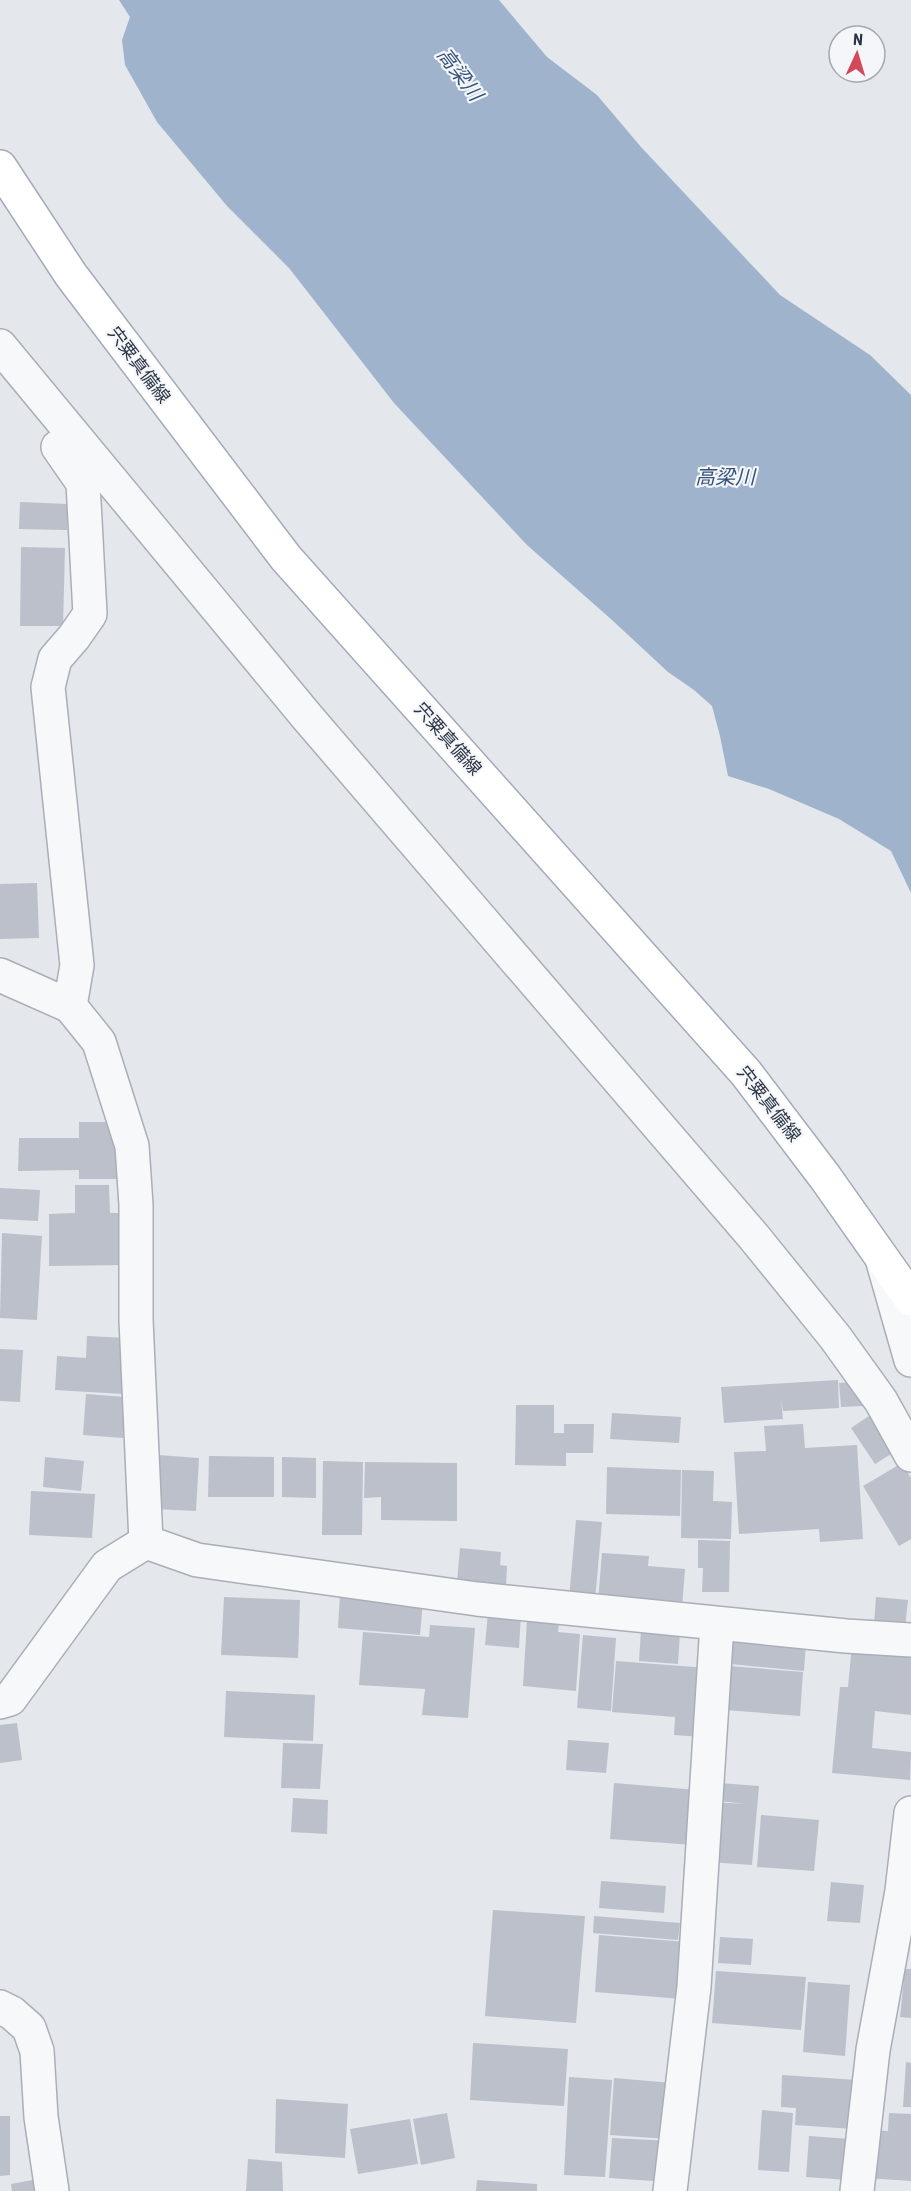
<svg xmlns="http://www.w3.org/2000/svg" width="911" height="2191" viewBox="0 0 911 2191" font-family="'Roboto Condensed','Noto Sans JP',sans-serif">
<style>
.water{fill:#9fb4cc}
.building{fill:#bbc0ca}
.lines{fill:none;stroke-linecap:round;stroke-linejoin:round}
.minor-casing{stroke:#a9aeb7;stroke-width:36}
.major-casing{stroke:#a3abb8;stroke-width:36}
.minor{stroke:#f7f8fa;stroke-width:33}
.major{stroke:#fff;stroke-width:33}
.labels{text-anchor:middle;stroke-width:4.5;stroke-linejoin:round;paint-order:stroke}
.street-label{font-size:18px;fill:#2b3445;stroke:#f4f6f9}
.water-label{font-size:20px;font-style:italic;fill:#34527a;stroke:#f4f6f9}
</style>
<rect width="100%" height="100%" fill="#e4e7ec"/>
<!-- water -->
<path class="water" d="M119,0H499L547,57L597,95L641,147L780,295L870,355L911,395V893L891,851L839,819L769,789L728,776L720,736L712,706L694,690L668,672L612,620L527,545L394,403L289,268L227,206L157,122L125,65L122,40L130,17Z"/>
<!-- building -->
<path class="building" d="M20,502L68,504L67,530L19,529Z
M21,547L65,548L63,626H20Z
M37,883L39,938L0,939V884Z
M79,1122H116V1179H79V1170L18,1171L19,1138H79Z
M75,1185H109L110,1213H125V1265L49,1266V1214L75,1213Z
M0,1188L40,1190L38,1221L0,1219Z
M2,1233L42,1236L37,1320L0,1318Z
M87,1336L127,1338L124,1394L55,1390L57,1356L86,1358Z
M0,1349L23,1350L20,1402L0,1401Z
M838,1380L839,1408L783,1411L781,1399L783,1419L724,1423L721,1387Z
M862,1381L863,1406L841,1407L839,1383Z
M86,1394L125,1397L123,1438L83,1435Z
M516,1405H554V1433H564V1424H594L593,1453H566V1466L515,1465Z
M612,1413L681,1417L679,1443L610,1439Z
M872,1414L896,1451L875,1464L851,1428Z
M803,1424L805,1448L857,1445L863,1539L820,1542L819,1529L739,1534L734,1452L766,1451L764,1426Z
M158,1455L199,1458L196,1511L155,1509Z
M209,1456L274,1457V1497H208Z
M45,1457L84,1461L81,1491L43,1487Z
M282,1457L316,1458V1498L282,1497Z
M323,1461L363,1462L362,1535H322Z
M365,1462L457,1463V1521L381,1520V1497L364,1498Z
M902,1463L911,1478V1539L899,1546L863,1486Z
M607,1467L681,1470L680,1516L606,1514Z
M682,1470L714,1471L713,1501L732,1502L731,1539L681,1538Z
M31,1491L95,1494L92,1538L29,1535Z
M576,1520L602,1522L595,1600L569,1599Z
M698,1540L730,1541L729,1592H702L703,1568H698Z
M460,1548L501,1552L500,1565L507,1566L506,1586L457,1582Z
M602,1553L649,1556L648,1566L685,1569L682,1607L598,1601Z
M340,1594L423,1601L420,1635L338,1628Z
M224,1597L300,1600L298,1658L221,1655Z
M876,1597L908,1600L905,1628L874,1625Z
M488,1613L521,1615L519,1648L485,1645Z
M527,1620L559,1623L558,1632L580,1634L576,1691L523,1686Z
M430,1625L475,1628L468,1718L422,1715L425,1689L359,1685L363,1632L429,1637Z
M641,1630L680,1633L678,1664L639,1661Z
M583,1635L616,1638L611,1711L577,1708Z
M732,1638L806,1644L804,1671L730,1664Z
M852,1644L911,1650V1715L875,1711L872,1748L911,1752L910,1780L832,1773L840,1687H848Z
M616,1661L707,1668L702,1737L674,1735L675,1717L612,1712Z
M729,1666L803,1672L800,1716L726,1710Z
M226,1691L315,1695L313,1741L224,1737Z
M17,1723L22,1760L0,1763V1725Z
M568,1740L609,1743L606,1773L566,1770Z
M283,1743L323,1744L320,1789L281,1788Z
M614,1783L697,1790L694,1845L610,1839Z
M720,1783L759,1786L752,1865L709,1862L713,1802L746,1804L719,1801Z
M293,1798L328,1800L327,1834L291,1832Z
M761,1815L819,1820L814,1871L757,1867Z
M601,1881L666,1886L664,1913L599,1908Z
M831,1882L864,1885L860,1923L827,1921Z
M493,1910L585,1916L576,2023L485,2016Z
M594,1916L680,1923L678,1940L593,1933Z
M599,1935L687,1942L682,1999L595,1992Z
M720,1937L753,1939L751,1965L718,1963Z
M905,1969H911V2018L900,2017Z
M716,1971L806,1977L801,2030L712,2023Z
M808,1982L850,1985L845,2056L803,2052Z
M473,2043L568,2049L564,2106L470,2100Z
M906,2062L911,2063V2107H903Z
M782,2075L857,2080L853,2129L795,2125L796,2108L781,2107Z
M569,2077L612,2080L605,2177L564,2175Z
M614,2078L673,2083L669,2139L610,2135Z
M276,2099L348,2104L345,2158L275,2153Z
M762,2110L793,2113L789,2172L758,2170Z
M447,2113L455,2158L421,2165L413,2119Z
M889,2113L911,2114V2181L866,2178L870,2130L888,2131Z
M0,2116H10V2175L0,2176Z
M410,2119L418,2164L358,2174L350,2129Z
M809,2136L850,2139L848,2180L806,2177Z
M612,2138L671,2141L668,2182L609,2178Z
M248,2159L282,2162L283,2191H246Z
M38,2179L40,2191H12L11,2184Z
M477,2180L537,2184V2191H476Z"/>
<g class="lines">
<defs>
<path id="minor" d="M0,346L308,718L754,1237L835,1337L881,1401L911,1455
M58,447L83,483L90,614L74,637L55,659L48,687L77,965L70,1006
M0,975L70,1006L99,1042L132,1146L136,1205V1320L146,1542L197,1560L477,1599L846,1636L911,1640
M883,1262L911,1360
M0,1702L10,1699L107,1566L146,1542
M0,2007L12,2013L29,2028L37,2051L41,2117L52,2191
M670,2191L694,1987L717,1624
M857,2191L873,2050L902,1891L911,1813"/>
<path id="major" d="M0,167L71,275L286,558L746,1073L825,1177L911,1299"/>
</defs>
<!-- minor casing -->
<use href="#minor" class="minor-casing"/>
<!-- major casing -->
<use href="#major" class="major-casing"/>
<!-- minor -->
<use href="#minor" class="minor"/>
<!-- major -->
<use href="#major" class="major"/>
</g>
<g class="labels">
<!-- street labels -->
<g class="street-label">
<text transform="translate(139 365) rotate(53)" y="6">宍粟真備線</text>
<text transform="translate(448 739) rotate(48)" y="6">宍粟真備線</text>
<text transform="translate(769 1104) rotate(52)" y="6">宍粟真備線</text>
</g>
<!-- water labels -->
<g class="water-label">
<text transform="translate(460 74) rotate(53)" y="7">高梁川</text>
<text x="725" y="484">高梁川</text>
</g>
</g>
<!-- north arrow -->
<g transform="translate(857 54) rotate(4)"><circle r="28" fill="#f4f6f9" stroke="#a4a8b1" stroke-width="1.5"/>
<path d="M0-4.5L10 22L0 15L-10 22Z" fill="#d1495b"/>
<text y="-9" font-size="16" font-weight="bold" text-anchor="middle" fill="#2b3445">N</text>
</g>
</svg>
